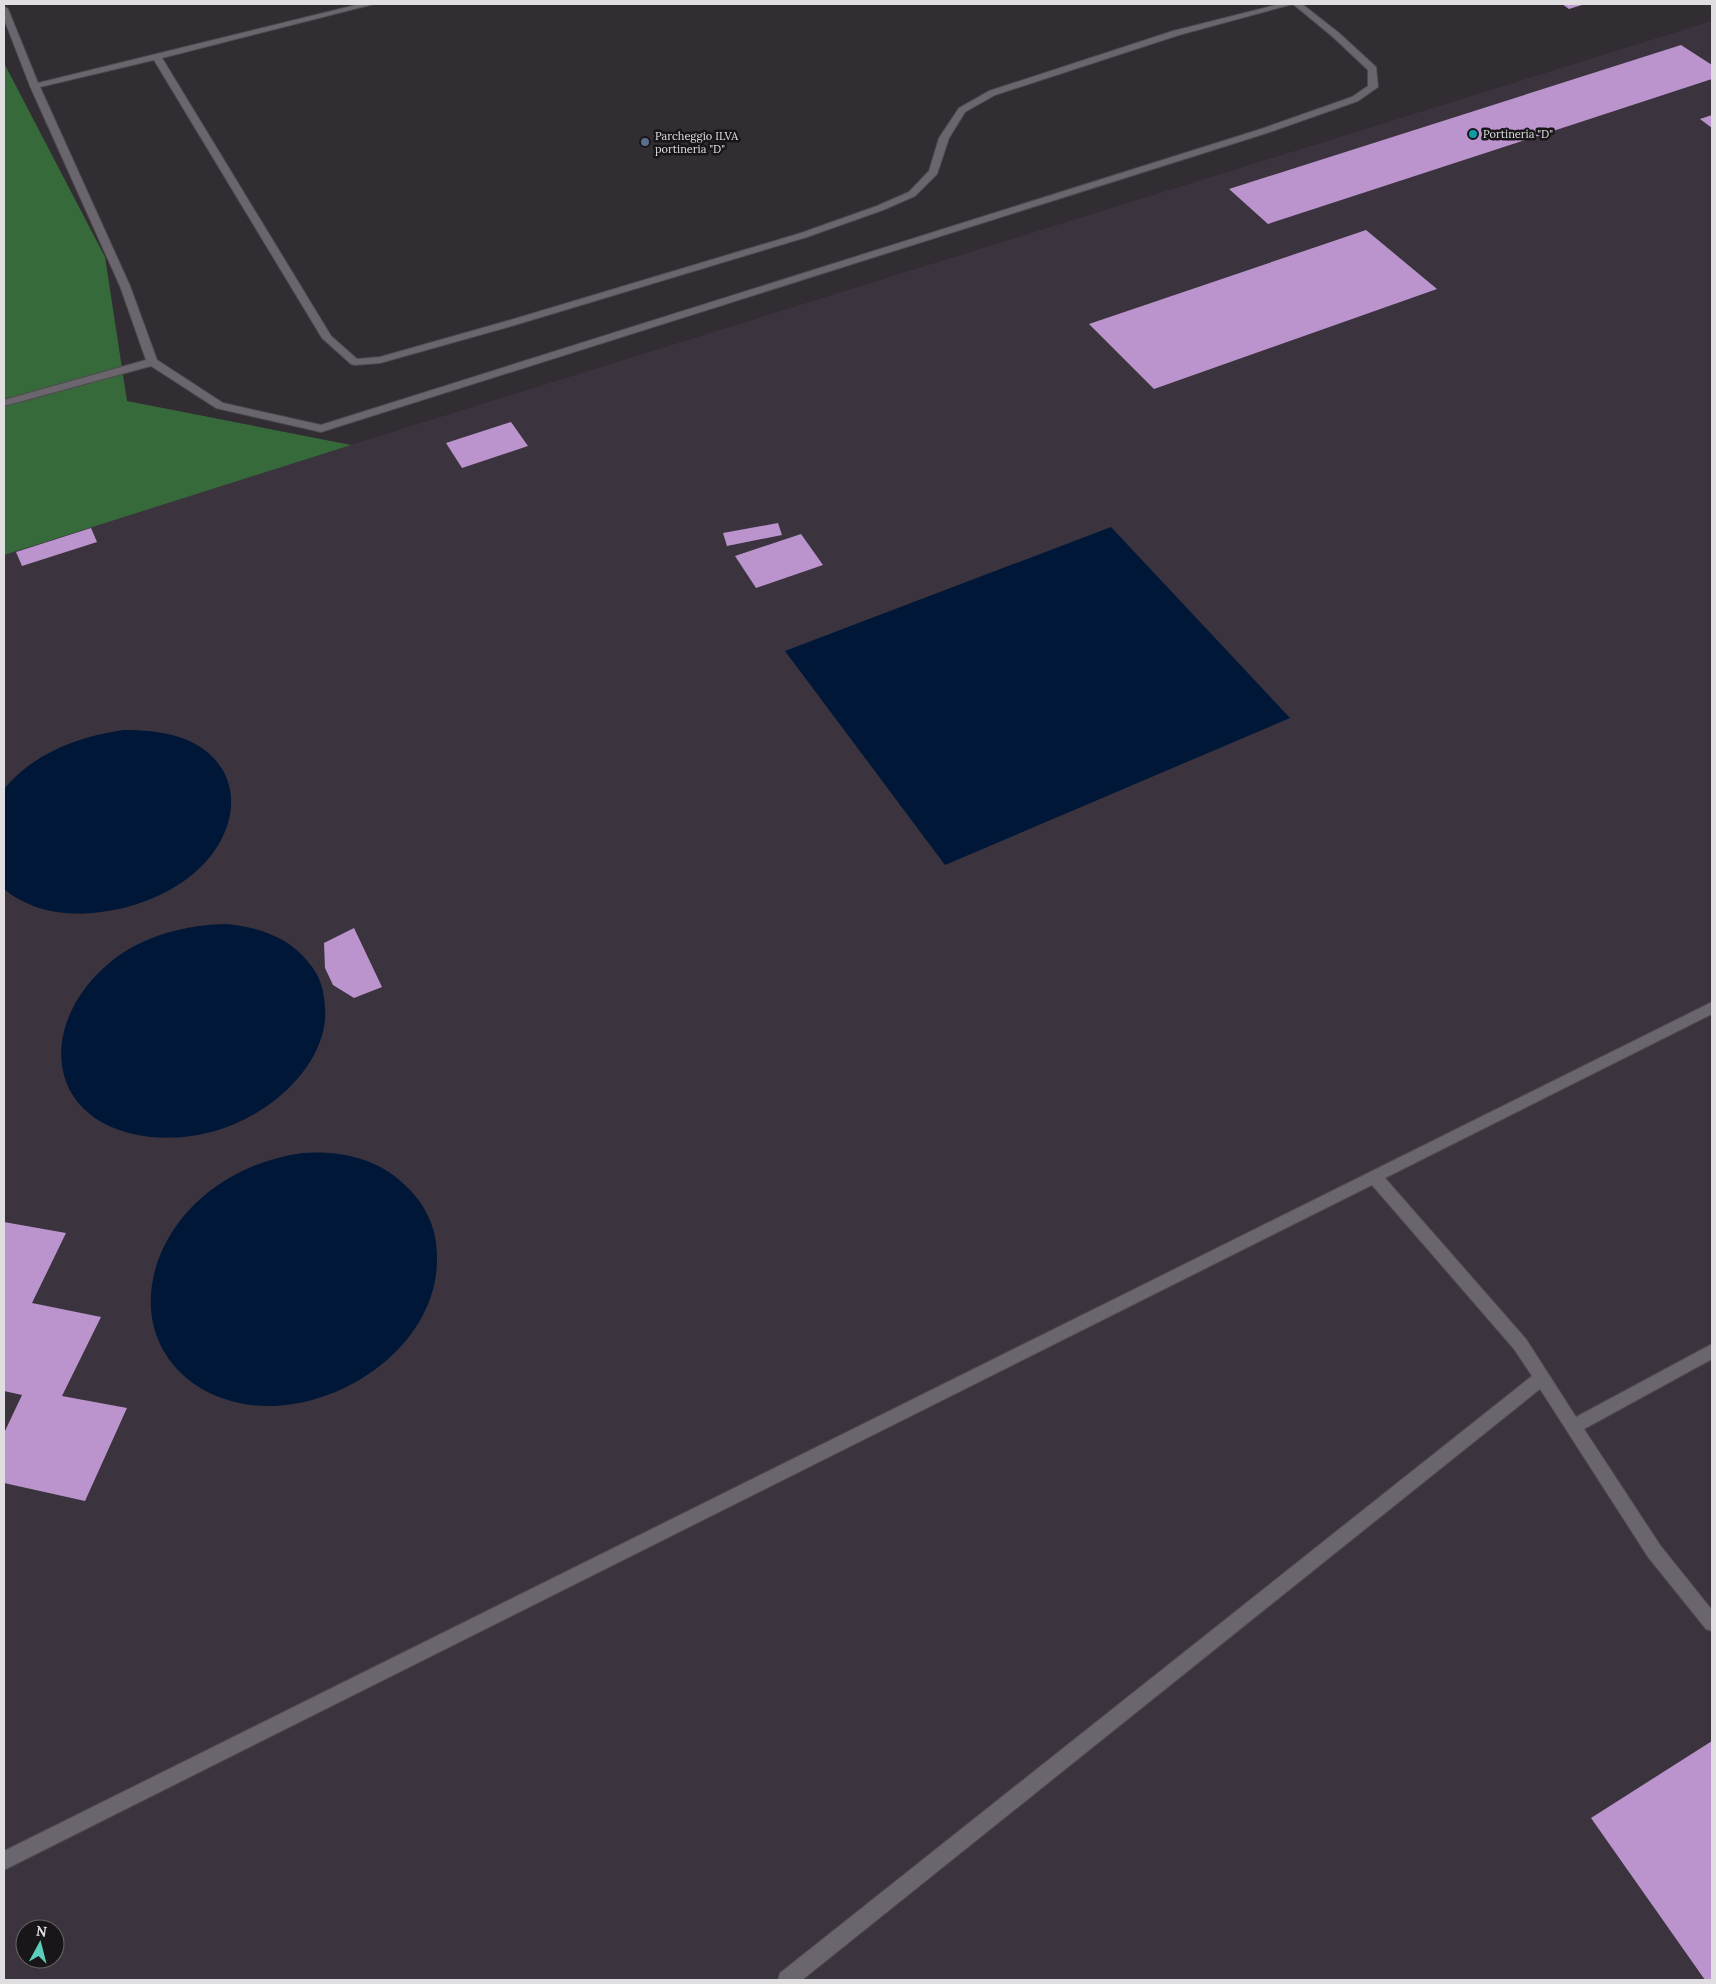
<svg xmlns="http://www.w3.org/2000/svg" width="1716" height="1984" viewBox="0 0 1716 1984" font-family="Lora,serif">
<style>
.built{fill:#3b343f;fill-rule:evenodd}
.forest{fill:#376a3b}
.water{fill:#001738}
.building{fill:#bb94cd}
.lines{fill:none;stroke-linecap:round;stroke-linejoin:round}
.service-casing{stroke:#4d4a4e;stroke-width:2}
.service{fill:#6b666d;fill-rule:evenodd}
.culture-dot{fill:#0f9aa8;stroke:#181619;stroke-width:2}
.service-dot{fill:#5c6f8a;stroke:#181619;stroke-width:2}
.labels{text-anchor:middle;stroke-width:5;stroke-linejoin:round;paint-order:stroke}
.far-poi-label{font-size:11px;fill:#e0dee1;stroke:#181619;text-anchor:start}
</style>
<rect width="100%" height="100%" fill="#312d33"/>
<!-- built -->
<path class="built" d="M1712,21V1980H4V550L296,462ZM25,1929H55V1959H25Z"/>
<!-- forest -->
<path class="forest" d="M4,63L105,257L127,401L351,445L4,555Z"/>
<!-- water -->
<path class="water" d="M1111,527L1290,718L945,865L785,651Z
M123,730C142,730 161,731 179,737C231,754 245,803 217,847C193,885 144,907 101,912C67,917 30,911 4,889V789C34,753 77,737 123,730Z
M226,924C258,927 289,937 309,963C321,977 324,991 325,1008C327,1029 318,1051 306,1068C271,1116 210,1143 150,1137C42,1124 36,1021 113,960C145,935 186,925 226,924Z
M303,1153C341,1150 381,1159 408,1188C427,1207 437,1230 437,1256C439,1340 352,1403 274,1406C245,1407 213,1399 190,1381C125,1329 148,1241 206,1194C234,1171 267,1158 303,1153Z"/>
<!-- building -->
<path class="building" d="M1562,4H1585L1569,9Z
M1681,45L1712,65V79L1268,224L1229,189Z
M1712,115V128L1700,119Z
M1366,230L1437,289L1154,389L1089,324Z
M511,422L528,446L462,468L446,443Z
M778,523L782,535L727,546L723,533Z
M91,528L97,542L22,566L16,552Z
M801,534L823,565L756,588L735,556Z
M354,928L382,987L354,998L333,985L325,968L324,943Z
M4,1222L66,1233L32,1303L101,1317L62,1396L127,1408L85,1501L4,1483V1433L22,1395L4,1391Z
M1712,1741V1980H1705L1591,1818Z"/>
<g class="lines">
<defs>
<path id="service" d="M360,4H374L162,58L331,336L357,359L380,357L507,321L801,233L877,206L909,192L929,171L939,138L959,108L989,91L1173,31L1280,4H1302L1339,33L1376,67L1378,87L1358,101L1267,133L321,432L216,408L151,366L4,406V400L146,360L120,286L30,86L4,19V6L8,9L38,83ZM1293,4L1333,37L1368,70V86L1352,97L1261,129L321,425L223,403L157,360L130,286L40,87L154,60L322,338L351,364L355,365L380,363L515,325L807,237L883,210L915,196L937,174L949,138L965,112L995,95L1179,35Z
M1712,1002V1014L1385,1178L1526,1339L1576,1417L1712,1344V1359L1584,1429L1660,1545L1712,1610V1631L1706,1629L1648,1557L1540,1389L802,1980H778L780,1973L1532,1376L1514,1349L1372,1185L4,1870V1851Z"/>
</defs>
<!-- service casing -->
<use href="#service" class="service-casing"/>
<!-- service -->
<use href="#service" class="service"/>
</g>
<!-- markers -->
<circle class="culture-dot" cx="1473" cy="134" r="5"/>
<circle class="service-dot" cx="645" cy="142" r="5"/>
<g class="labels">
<!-- far-poi labels -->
<g class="far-poi-label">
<text x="1483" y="138">Portineria "D"</text>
<text x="655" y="140">Parcheggio ILVA<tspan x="655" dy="13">portineria "D"</tspan></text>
</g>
</g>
<!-- border -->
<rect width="1716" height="1984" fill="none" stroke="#e0dee1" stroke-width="10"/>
<!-- north arrow -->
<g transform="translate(40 1944) rotate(7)"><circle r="24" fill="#181619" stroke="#686669"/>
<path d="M0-4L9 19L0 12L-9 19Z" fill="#5bcebc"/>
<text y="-8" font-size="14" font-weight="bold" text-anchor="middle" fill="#e0dee1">N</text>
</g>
</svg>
